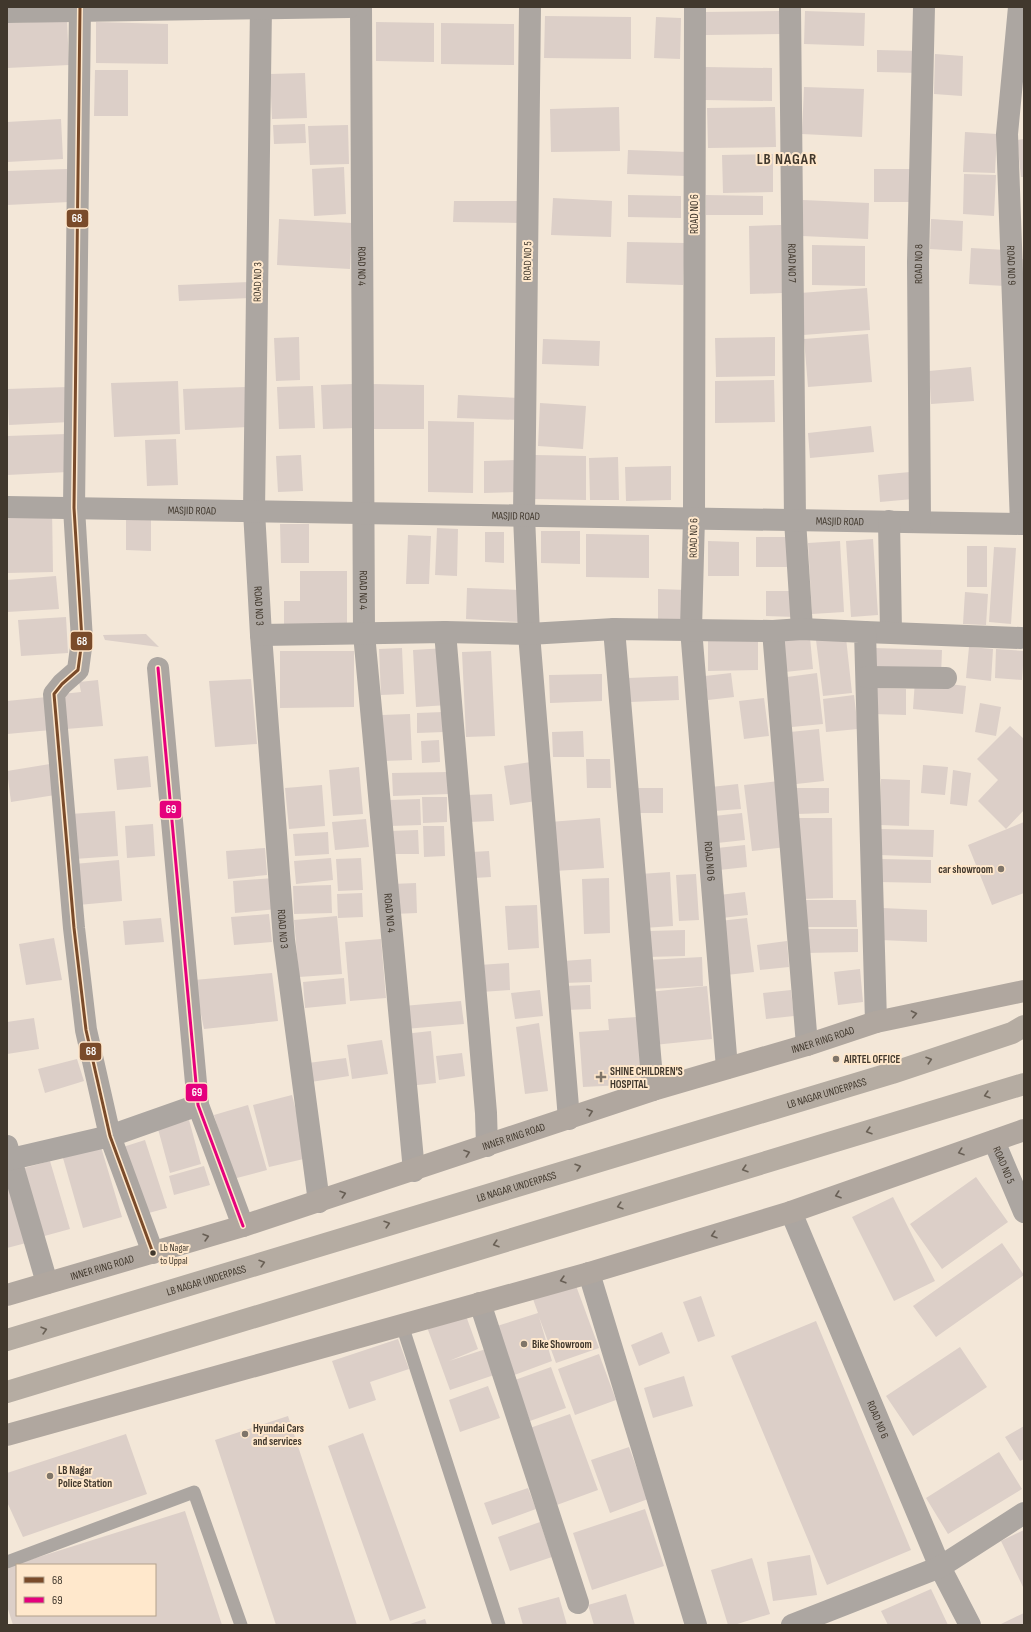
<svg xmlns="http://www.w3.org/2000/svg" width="1031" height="1632" viewBox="0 0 1031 1632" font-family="'Sofia Sans Condensed',sans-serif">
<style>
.building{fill:#dccfc8;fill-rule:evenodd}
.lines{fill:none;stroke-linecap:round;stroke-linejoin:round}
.lane{stroke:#aca6a1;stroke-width:13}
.street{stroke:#aca6a1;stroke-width:22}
.primary{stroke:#b0a79f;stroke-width:22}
.highway{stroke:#b5aca2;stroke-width:22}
.bus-1-casing{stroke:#ffe8cc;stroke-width:6}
.bus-2-casing{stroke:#ffe8cc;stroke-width:6}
.bus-1{stroke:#7a4b2a;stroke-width:3}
.bus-2{stroke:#e5007d;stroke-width:3}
.oneway{stroke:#685f55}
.oneway2{stroke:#6a6156}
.poi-dot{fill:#7f7569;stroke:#ffe8cc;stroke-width:1.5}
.bus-dot{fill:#41382d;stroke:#ffe8cc;stroke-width:1.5}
.labels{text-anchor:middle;stroke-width:4;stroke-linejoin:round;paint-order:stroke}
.bus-label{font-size:10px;fill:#41382d;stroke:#ffe8cc;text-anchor:start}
.street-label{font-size:11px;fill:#41382d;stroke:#ffe8cc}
.poi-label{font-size:11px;font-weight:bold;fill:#41382d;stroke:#ffe8cc;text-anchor:start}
.district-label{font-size:15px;font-weight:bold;letter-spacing:1px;fill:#41382d;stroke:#ffe8cc}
.line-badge{stroke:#ffe8cc;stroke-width:1.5}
.badge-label{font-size:11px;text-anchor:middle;font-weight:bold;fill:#fff}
</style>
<rect width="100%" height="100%" fill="#f3e7d8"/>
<!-- building -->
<path class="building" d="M781,11V34L705,35V12Z
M805,11L865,13L864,46L804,44Z
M545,16L631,17V59L544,58Z
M656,17L681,18L680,59L654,58Z
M67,21L69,65L7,68V23Z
M96,22L168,24V64L96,63Z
M376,22L434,23V62L376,61Z
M441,23L514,24V65L441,64Z
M877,50L920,51V73L877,72Z
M935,54L963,56L962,96L934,94Z
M705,67L772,68V101L705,100Z
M95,70H128V116H94Z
M305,73L307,118L272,119L270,74Z
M804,87L864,89L862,137L802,134Z
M619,107L620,151L551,152L550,109Z
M775,107L776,147L708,148L707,108Z
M61,119L63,159L7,162V122Z
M305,124L306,143L274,144L273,125Z
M348,125L349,164L310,165L308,126Z
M965,132L997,134L995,173L963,172Z
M1024,139V177H1021L1017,140Z
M628,150L687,152L686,176L627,174Z
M773,154V192L723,193L722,155Z
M344,167L346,214L314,216L312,169Z
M67,169L69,202L7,205V171Z
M874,169H912V202H874Z
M964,174L996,175L994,216L963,214Z
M628,195L681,196V218L628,217Z
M706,195L763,196V215H706Z
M553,198L612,201L611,237L551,235Z
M803,200L869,203L868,239L802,236Z
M454,201H520V223L453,222Z
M279,219L352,223L350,269L277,265Z
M931,219L963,221L962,251L930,249Z
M781,225L782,293L750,294L749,226Z
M627,242L685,243L683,285L626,283Z
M812,245L865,246V286L812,285Z
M971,248L1006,250L1005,286L969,284Z
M1018,259H1024V304Z
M249,282L250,298L179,301L178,285Z
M867,288L870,330L803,335L800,293Z
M868,334L872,382L808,387L804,339Z
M299,337L300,380L276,381L274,338Z
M775,337V376L716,377L715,338Z
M543,339L600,341L599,366L542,364Z
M971,367L974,401L931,404L929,371Z
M774,380L775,422L715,423V381Z
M178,381L180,434L114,437L111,383Z
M354,384L356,428L323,429L321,385Z
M371,384L424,385V429H371Z
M313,386L315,428L279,429L277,387Z
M68,387L70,422L9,425L7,389Z
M246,387L248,427L185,430L183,389Z
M458,395L520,398V420L457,418Z
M540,403L586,406L583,449L538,446Z
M428,421L474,422L473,493L428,492Z
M871,426L874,452L810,458L808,433Z
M66,434L68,472L7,475V436Z
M176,439L178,485L147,486L145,440Z
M301,455L303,491L278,492L276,456Z
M535,455L586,456V500L534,499Z
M618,457L619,500H590L589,458Z
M520,460V492L484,493V461Z
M671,466V500L626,501L625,467Z
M910,472L913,499L880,502L878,475Z
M7,509H52L53,572L7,573Z
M126,516H151V551L126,550Z
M280,524H309V563H281Z
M437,528L458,529L457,576L435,575Z
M541,531H580V564L541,563Z
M485,532H504V563L485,562Z
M586,534L649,535V578L586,577Z
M408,535L431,536L429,584H406Z
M756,537H787V567H756Z
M873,539L878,615L851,617L846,541Z
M708,541L739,542V576H708Z
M840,541L844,612L812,614L808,543Z
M967,546H987V587H967Z
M994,547L1016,548L1011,624L989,622Z
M300,571H347V625H284V601H300Z
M56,576L59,609L7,612V580Z
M467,588L520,590L519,622L466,619Z
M658,589L687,590V619H658Z
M766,591H795V617L766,616Z
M965,592L988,594L986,625L963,624Z
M66,617L68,653L21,656L18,620Z
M146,634L159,647L105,640L103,635Z
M810,638L813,669L785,672L781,641Z
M846,638L852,693L823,696L816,640Z
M708,639H758V670L708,671Z
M969,647L993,649L991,681L966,678Z
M402,648L404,694L381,695L379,649Z
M446,648L448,705L416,707L413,650Z
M873,648L942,650L941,676L873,674Z
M996,649L1024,651L1022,680L995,678Z
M280,651H354V707L280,708Z
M491,651L495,736L466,737L462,652Z
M731,673L734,697L708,700L705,676Z
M817,673L823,724L792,727L787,677Z
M602,674V701L550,703L549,675Z
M678,676L679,700L630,702L628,678Z
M251,679L257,744L215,747L209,681Z
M98,680L103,726L66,729L62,694L81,692L79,682Z
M915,680L966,686L963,714L913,709Z
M874,688L906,689V715L873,714Z
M854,695L858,729L826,732L823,699Z
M47,697L51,730L7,734V701Z
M764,698L769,736L744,739L739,701Z
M980,703L1001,707L996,736L975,732Z
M443,712L444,732L417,733V713Z
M410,714L412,760L384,761L382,715Z
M1010,726L1024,739V810L1006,829L978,801L998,780L977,759Z
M819,729L824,781L796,784L790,732Z
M583,731L584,757H553L552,732Z
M439,740L440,762L422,763L421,741Z
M148,756L151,787L117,790L114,759Z
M586,759H610L611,788H587Z
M531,762L536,801L510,805L504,766Z
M50,764L55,795L11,802L7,771Z
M923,765L948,767L945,795L921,793Z
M359,767L363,814L333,816L329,770Z
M953,770L971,773L967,806L950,804Z
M449,772L450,794L393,796L392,773Z
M881,779L910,780L909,826L880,825Z
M779,781L787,847L752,851L744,785Z
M738,784L741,809L714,811L711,787Z
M322,785L325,826L289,829L285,788Z
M636,788H663V813H636Z
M797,788H829V813L797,814Z
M492,794L494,821L468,822L467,795Z
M422,797H447V822L423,823Z
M420,799L421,825L390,826L389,800Z
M115,811L118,856L74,859L70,814Z
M742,813L745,840L717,843L714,816Z
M600,818L604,868L554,871L550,822Z
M799,818H832L833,898L801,899Z
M366,819L369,847L335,850L332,822Z
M1024,822V893L992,905L968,845Z
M153,824L155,856L127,858L125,826Z
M423,826H444L445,856L424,857Z
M880,829L934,830L933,857L879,855Z
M418,830L419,854H391L390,831Z
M328,832L329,854L295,856L293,834Z
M745,845L747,867L719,870L717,848Z
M265,848L267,875L228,879L226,851Z
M489,851L491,877L473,878L472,852Z
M331,858L333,880L296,884L294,861Z
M361,858L363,890L338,891L336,859Z
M880,859L931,860V883L879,882Z
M119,860L122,901L78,905L74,864Z
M670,872L673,926L644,928L640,874Z
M696,874L699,920L679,921L676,875Z
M274,878L277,909L235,913L233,881Z
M609,878L610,933L584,934L582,879Z
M416,883L417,913L393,914L392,884Z
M331,885L332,913L294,914L293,886Z
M745,892L748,915L722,918L719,895Z
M362,893L363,917L338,918L337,894Z
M804,900H856L857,927H804Z
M537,905L539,948L508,950L505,906Z
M882,908L927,910V942L881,940Z
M269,914L272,942L234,945L231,917Z
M337,916L342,974L299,977L294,920Z
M161,918L164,942L125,945L123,921Z
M747,918L754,972L726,975L719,921Z
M803,929H858V952L804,953Z
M685,930V956L648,957V931Z
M54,938L62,980L26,985L19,944Z
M381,939L386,998L350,1001L345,942Z
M787,941L789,967L760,970L757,945Z
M702,957L703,986L650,989L648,960Z
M591,959L592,982L564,983L563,961Z
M509,963L510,990L481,992L479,965Z
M860,969L863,1002L838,1005L834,972Z
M272,973L278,1021L204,1029L194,980Z
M344,978L346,1004L305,1008L303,982Z
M590,985L591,1009L566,1010L565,986Z
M707,986L712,1039L654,1045L649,992Z
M540,990L543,1016L515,1019L511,993Z
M791,990L794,1016L766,1019L763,993Z
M461,1001L464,1024L405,1029L403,1006Z
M637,1017L642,1084L583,1087L579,1032L609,1030L608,1019Z
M34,1018L39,1049L7,1054V1022Z
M539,1023L548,1091L525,1094L516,1027Z
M431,1031L436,1083L408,1086L404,1034Z
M382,1040L388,1074L352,1079L347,1045Z
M462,1053L465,1076L439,1080L436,1056Z
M346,1058L349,1076L311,1082L308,1063Z
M77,1059L84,1081L45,1093L38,1069Z
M292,1095L308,1158L269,1167L253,1105Z
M248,1105L267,1170L233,1179L214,1115Z
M189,1120L201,1164L170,1173L158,1129Z
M145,1140L167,1208L145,1214L123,1147Z
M101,1147L122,1217L83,1228L63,1158Z
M50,1161L70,1229L37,1238L17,1170Z
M204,1166L210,1185L174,1195L169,1176Z
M976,1177L1008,1222L942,1269L910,1224Z
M7,1181L26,1243L7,1248Z
M893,1197L935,1281L894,1301L852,1217Z
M1002,1243L1024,1275L936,1337L913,1306Z
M575,1283L599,1348L556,1363L539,1317L552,1361L509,1377L497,1326L538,1313L533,1299Z
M701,1296L715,1336L698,1342L683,1302Z
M465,1313L478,1349L449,1361L486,1349L494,1375L450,1390L427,1327Z
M816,1321L911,1550L827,1585L731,1356Z
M662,1332L670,1353L639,1366L631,1345Z
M398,1339L409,1369L370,1382L376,1400L349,1409L332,1361Z
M960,1347L987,1387L913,1436L886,1396Z
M599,1354L616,1400L575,1415L558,1369Z
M551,1367L566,1408L530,1421L515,1380Z
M684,1376L693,1406L653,1418L644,1388Z
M488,1386L500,1418L460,1432L449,1400Z
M570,1414L598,1490L554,1506L527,1429Z
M288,1416L357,1625H276L215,1440Z
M1024,1426V1459L1020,1461L1005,1437Z
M363,1433L426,1608L390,1621L328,1446Z
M126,1434L147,1494L23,1537L7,1502V1473Z
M629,1447L648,1499L610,1513L591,1460Z
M999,1452L1022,1489L948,1534L926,1498Z
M528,1488L536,1509L492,1525L484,1503Z
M645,1509L664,1566L592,1590L573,1533Z
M185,1511L222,1625H13L7,1606V1567ZM17,1565H155V1615H17Z
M540,1522L552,1557L510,1571L498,1537Z
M1024,1530V1586L1023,1587L1001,1541Z
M810,1555L817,1595L773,1601L767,1562Z
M752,1558L770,1614L734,1625H728L711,1570Z
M931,1589L948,1625H888L881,1611Z
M626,1594L635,1625H594L588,1605Z
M559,1597L567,1625H523L518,1608Z
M1024,1613V1625H1002L1001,1624Z
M425,1619L427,1625H407Z"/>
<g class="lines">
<!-- lane -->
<path class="lane" d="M402,1325L499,1625
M7,1562L194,1492L241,1625"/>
<!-- street -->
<g class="street">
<path d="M80,7L74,508L82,640L78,670L62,684L54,694L74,928L86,1030L110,1136L153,1253"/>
<path id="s1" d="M261,7L254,511L261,635L284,940L319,1202"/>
<path id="s2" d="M361,7L364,634L414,1171"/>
<path d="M530,7L524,516L529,634L569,1119"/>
<path id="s3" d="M695,7L694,518L691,629L727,1068"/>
<path id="s4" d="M790,7L795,520L802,629"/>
<path id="s5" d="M1019,7L1007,134L1021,524"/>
<path d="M7,12L349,7"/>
<path id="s6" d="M7,507L1024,524"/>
<path d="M889,521L891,632"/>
<path id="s7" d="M920,522L918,262L924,7"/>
<path d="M614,629L653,1090"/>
<path d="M773,631L807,1045"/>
<path d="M445,632L486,1113L487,1146"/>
<path d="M865,632L1021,638"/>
<path d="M261,635L445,632L529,634L614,629L773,631L802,629L865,632L876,1022"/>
<path d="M158,668L198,1105L243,1226"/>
<path d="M867,677L946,678"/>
<path id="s8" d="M994,1141L1024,1212"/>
<path d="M7,1146L47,1283"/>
<path d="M7,1160L110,1136L198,1105"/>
<path id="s9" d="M791,1212L940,1567L970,1625"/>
<path d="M589,1273L696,1625"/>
<path d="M480,1303L578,1603"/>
<path d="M792,1625L940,1567L1024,1513"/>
</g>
<!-- primary -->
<g class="primary">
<path id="s10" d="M7,1295L243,1226L653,1090L807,1045L876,1022L1024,991"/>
<path d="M7,1435L589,1273L791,1212L1024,1130"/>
</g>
<!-- highway -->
<g class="highway">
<path id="s11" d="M7,1340L892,1073L1012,1033L1024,1026"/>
<path d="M7,1392L1024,1084"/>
</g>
<defs>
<path id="bus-1" d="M80,7L74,508L82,640L78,670L62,684L54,694L74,928L86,1030L110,1136L153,1253"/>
<path id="bus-2" d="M158,668L198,1105L243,1226"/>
</defs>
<!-- bus-1 casing -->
<use href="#bus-1" class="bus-1-casing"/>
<!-- bus-2 casing -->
<use href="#bus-2" class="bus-2-casing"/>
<!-- bus-1 -->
<use href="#bus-1" class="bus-1"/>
<!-- bus-2 -->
<use href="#bus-2" class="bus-2"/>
</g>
<!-- one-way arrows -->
<defs><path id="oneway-chevron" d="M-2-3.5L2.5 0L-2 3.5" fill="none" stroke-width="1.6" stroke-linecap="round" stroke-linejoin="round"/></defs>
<g class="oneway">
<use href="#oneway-chevron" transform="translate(914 1014) rotate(-12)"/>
<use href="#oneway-chevron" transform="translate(590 1112) rotate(-19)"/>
<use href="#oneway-chevron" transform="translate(961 1152) rotate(161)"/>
<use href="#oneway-chevron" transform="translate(467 1153) rotate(-19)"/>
<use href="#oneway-chevron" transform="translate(343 1194) rotate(-18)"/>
<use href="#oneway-chevron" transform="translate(838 1195) rotate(161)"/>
<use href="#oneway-chevron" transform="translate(714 1235) rotate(163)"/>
<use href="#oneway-chevron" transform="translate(206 1237) rotate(-16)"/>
<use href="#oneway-chevron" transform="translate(563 1280) rotate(164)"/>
</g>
<g class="oneway2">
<use href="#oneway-chevron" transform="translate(929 1060) rotate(-18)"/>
<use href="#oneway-chevron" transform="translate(987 1095) rotate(163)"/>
<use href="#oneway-chevron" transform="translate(869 1131) rotate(163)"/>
<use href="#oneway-chevron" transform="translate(578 1167) rotate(-17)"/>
<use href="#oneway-chevron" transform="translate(745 1169) rotate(163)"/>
<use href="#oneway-chevron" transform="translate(620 1206) rotate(163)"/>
<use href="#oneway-chevron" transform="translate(387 1224) rotate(-17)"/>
<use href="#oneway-chevron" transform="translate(496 1244) rotate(163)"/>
<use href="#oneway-chevron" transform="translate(262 1263) rotate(-17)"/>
<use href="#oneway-chevron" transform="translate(44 1330) rotate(-16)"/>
</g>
<!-- markers -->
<g class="poi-dot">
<circle cx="1001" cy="869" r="4"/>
<circle cx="836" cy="1059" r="4"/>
<path d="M599 1071h4v4h4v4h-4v4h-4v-4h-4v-4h4z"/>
<circle cx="524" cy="1344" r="4"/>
<circle cx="245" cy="1434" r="4"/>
<circle cx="50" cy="1476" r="4"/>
</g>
<circle class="bus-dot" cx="153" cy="1253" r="3.5"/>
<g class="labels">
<!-- bus labels -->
<g class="bus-label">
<text x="160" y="1251">Lb Nagar<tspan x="160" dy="13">to Uppal</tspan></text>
</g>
<!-- street labels -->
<g class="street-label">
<text transform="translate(694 214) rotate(-90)" y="4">ROAD NO 6</text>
<text transform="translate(527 261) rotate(-89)" y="4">ROAD NO 5</text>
<text dy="4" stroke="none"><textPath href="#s4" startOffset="256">ROAD NO 7</textPath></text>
<text dy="4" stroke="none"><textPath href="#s7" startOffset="258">ROAD NO 8</textPath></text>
<text dy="4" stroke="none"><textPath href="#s5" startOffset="259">ROAD NO 9</textPath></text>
<text dy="4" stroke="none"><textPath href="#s2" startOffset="259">ROAD NO 4</textPath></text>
<text transform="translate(257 282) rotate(-89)" y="4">ROAD NO 3</text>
<text dy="4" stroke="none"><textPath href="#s6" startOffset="185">MASJID ROAD</textPath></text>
<text dy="4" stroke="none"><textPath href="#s6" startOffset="509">MASJID ROAD</textPath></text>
<text dy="4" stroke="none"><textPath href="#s6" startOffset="833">MASJID ROAD</textPath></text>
<text transform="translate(693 538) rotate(-89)" y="4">ROAD NO 6</text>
<text dy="4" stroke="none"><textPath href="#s2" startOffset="583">ROAD NO 4</textPath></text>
<text dy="4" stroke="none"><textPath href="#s1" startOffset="599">ROAD NO 3</textPath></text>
<text dy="4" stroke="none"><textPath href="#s3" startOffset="855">ROAD NO 6</textPath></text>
<text dy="4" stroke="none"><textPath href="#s2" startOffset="907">ROAD NO 4</textPath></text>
<text dy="4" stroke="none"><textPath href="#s1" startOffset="923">ROAD NO 3</textPath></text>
<text dy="4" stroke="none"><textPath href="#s10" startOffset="855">INNER RING ROAD</textPath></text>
<text dy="4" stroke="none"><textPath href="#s11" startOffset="856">LB NAGAR UNDERPASS</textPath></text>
<text dy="4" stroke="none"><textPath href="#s10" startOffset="531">INNER RING ROAD</textPath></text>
<text dy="4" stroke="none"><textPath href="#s8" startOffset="26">ROAD NO 5</textPath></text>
<text dy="4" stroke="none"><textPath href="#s11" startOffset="532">LB NAGAR UNDERPASS</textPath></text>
<text dy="4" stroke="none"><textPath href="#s10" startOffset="99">INNER RING ROAD</textPath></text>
<text dy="4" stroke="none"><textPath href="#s11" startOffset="208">LB NAGAR UNDERPASS</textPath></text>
<text dy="4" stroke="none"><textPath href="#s9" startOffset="225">ROAD NO 6</textPath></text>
</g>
<!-- poi labels -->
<g class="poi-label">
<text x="993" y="873" text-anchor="end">car showroom</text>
<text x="844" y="1063">AIRTEL OFFICE</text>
<text x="610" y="1075">SHINE CHILDREN'S<tspan x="610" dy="13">HOSPITAL</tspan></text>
<text x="532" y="1348">Bike Showroom</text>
<text x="253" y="1432">Hyundai Cars<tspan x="253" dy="13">and services</tspan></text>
<text x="58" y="1474">LB Nagar<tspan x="58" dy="13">Police Station</tspan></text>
</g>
<!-- district labels -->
<g class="district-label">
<text x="787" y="164">LB NAGAR</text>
</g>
</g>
<g class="line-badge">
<rect x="66" y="209" width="23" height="19" rx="4" fill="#7a4b2a"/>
<rect x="70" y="631" width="23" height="20" rx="4" fill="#7a4b2a"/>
<rect x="159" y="800" width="23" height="19" rx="4" fill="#e5007d"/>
<rect x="79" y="1042" width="23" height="19" rx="4" fill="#7a4b2a"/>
<rect x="185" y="1083" width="23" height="19" rx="4" fill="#e5007d"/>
</g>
<g class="badge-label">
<text x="77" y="222">68</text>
<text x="82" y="645">68</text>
<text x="171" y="813">69</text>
<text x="91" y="1055">68</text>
<text x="197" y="1096">69</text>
</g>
<!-- border -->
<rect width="1031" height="1632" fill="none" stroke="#41382d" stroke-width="16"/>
<!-- legend -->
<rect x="16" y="1564" width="140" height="52" fill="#ffe8cc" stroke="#b3a28c"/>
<rect x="24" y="1577" width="20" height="6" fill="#7a4b2a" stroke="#b3a28c"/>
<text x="52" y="1584" font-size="12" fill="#41382d">68</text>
<rect x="24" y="1597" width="20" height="6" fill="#e5007d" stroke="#b3a28c"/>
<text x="52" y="1604" font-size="12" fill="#41382d">69</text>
</svg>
